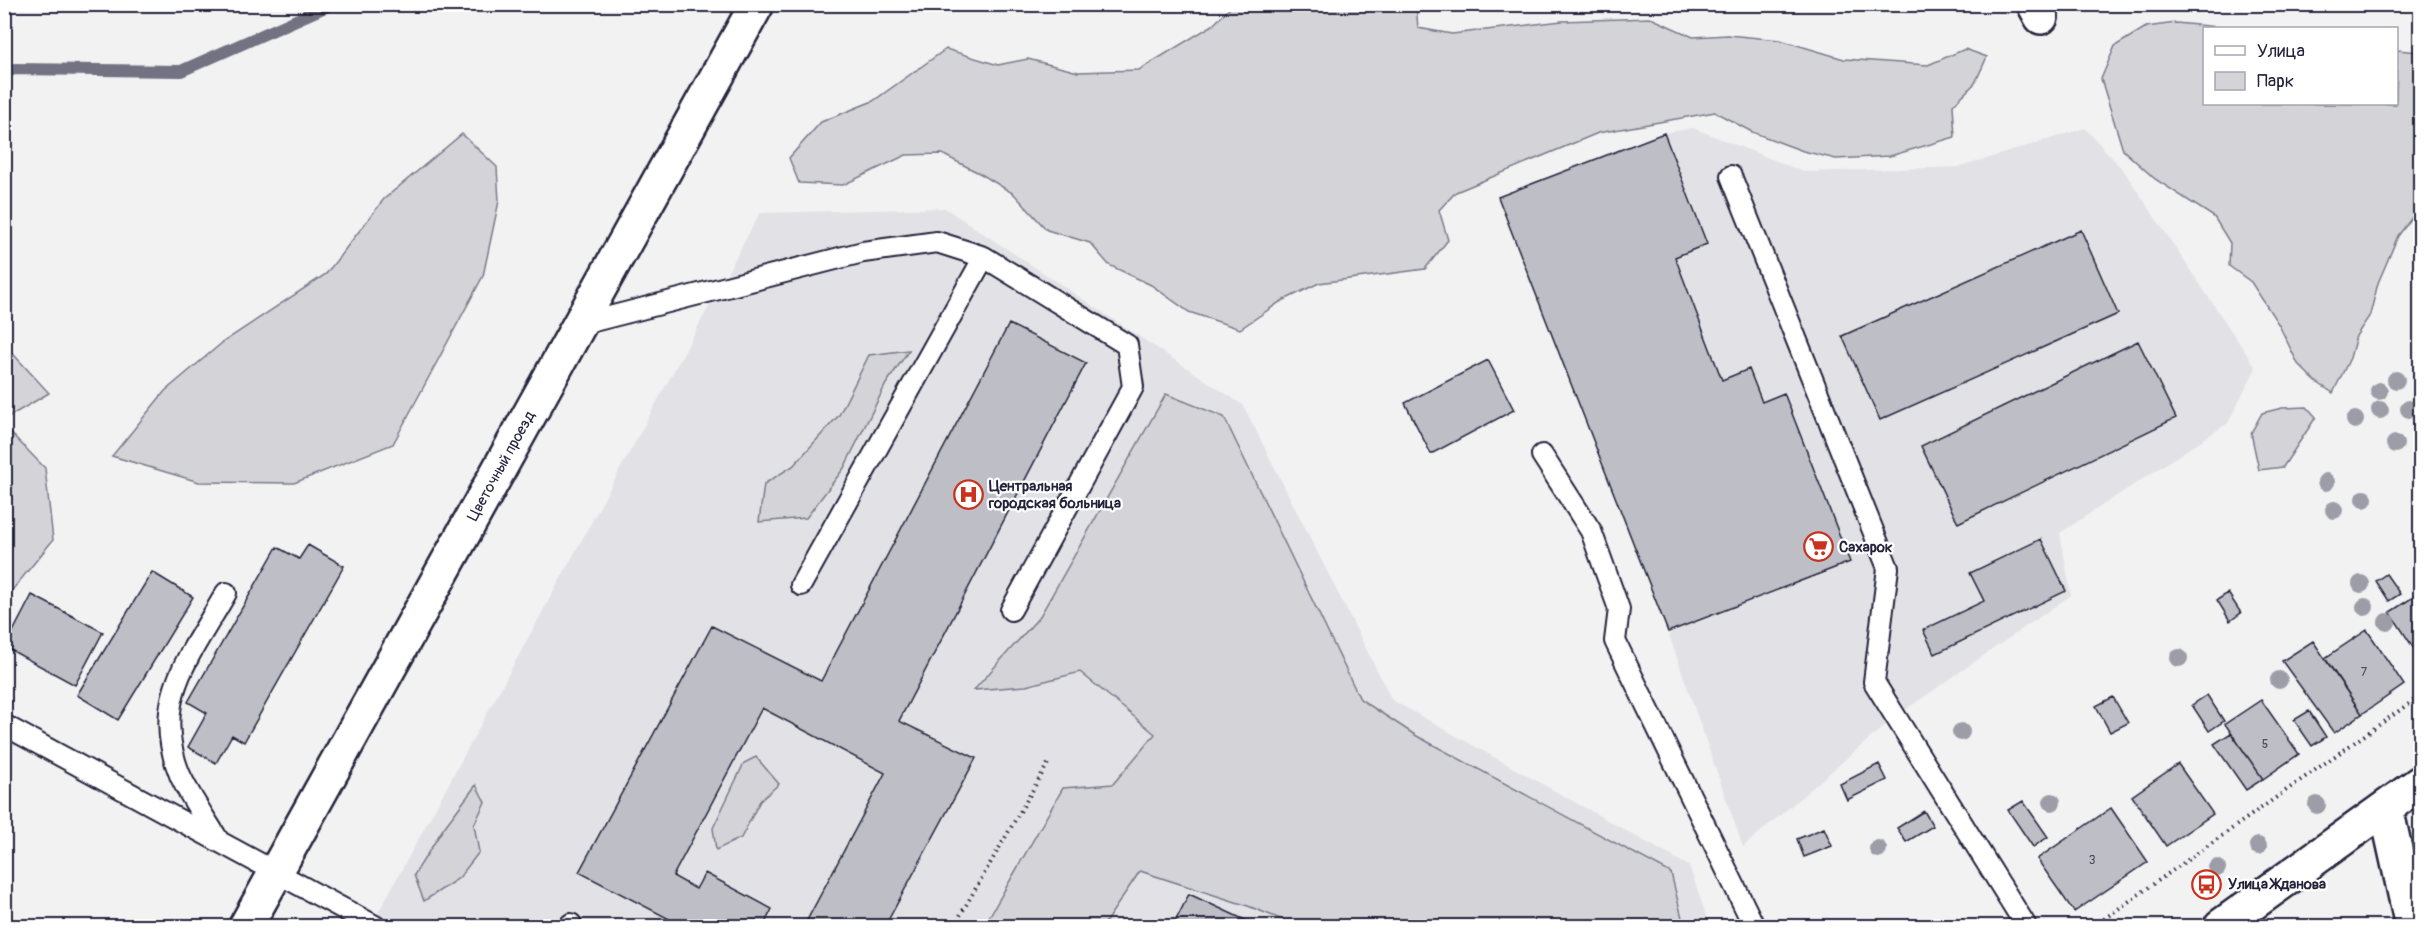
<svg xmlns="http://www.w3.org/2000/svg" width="2425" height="931" viewBox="0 0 2425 931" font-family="Pangolin,sans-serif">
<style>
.built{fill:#e2e2e6}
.green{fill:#d3d3d8;stroke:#7a7a8a;stroke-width:1.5}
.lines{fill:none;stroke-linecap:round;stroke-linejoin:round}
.stream{stroke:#727282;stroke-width:12}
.building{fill:#bebec6;stroke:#22223b;stroke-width:1.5}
.service-casing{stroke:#22223b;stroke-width:24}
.minor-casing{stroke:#22223b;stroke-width:38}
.tertiary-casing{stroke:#22223b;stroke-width:38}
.path{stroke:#22223b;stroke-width:4;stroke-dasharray:1.5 4.5;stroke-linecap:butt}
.service{stroke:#fff;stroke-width:20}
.minor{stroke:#fff;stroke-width:33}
.tertiary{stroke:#fff;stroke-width:33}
.tree{fill:#9d9da8}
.labels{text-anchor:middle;stroke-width:4.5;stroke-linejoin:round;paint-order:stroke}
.number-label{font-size:12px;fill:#49495e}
.street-label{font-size:15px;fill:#22223b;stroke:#fff}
.poi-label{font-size:15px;font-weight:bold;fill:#22223b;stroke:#fff;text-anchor:start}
</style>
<rect width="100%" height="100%" fill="#f2f2f3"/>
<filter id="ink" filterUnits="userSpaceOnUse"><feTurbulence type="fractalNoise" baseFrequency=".0167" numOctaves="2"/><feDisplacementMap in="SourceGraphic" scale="12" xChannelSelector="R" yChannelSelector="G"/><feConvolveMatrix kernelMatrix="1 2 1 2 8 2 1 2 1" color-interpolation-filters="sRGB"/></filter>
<g filter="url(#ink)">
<!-- built -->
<path class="built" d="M1693,128L1804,172L1960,167L2085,128L2124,171L2256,368L2228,423L2060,533L2071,595L1895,717L1743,847L1668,632L1498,197L1664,133Z
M945,208L1243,405L1392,700L1689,866L1710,926H371L760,213Z"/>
<!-- green -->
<path class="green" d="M1237,5H1416L1418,28L1452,34L1562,21L1651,18L1693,37L1728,35L1780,40L1844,59L1928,65L1965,49L1987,57L1975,83L1953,105L1955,137L1890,156L1836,159L1803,151L1752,132L1715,112L1598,133L1456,192L1439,210L1448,240L1425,269L1319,283L1280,302L1240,329L1189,312L1151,285L1109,265L1090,243L1047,230L1014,194L981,174L942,154L906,155L843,185L799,183L789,158L821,122L873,101L946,49L998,65L1028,59L1078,72L1139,70L1213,25L1231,7Z
M2176,23L2229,28H2204V104H2396L2397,50L2420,52V207L2398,236L2378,283L2370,315L2356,336L2350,358L2333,393L2315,381L2298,364L2279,325L2251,282L2229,266L2230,243L2214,217L2155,179L2123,150L2101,79L2115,46L2146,27Z
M462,134L497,167L499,201L483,276L393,444L294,483L199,482L112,456L165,391L223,342L326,274L384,199Z
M4,344L49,393L5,419H4Z
M909,350L886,384L844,468L806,518L759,522L764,484L793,466L839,415L869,355Z
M1166,394L1224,417L1360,699L1415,735L1671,873L1684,926H1298L1248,906L1140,871L1103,926H984L1063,788L1113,784L1155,734L1080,672L1026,686L974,690L1040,616Z
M2307,407L2316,417L2283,467L2259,470L2251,433L2262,413L2282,408Z
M4,426L45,468L53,540L5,599Z
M756,757L779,784L760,801L741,838L716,850L713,828L744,763Z
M476,785L485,802L474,825L479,852L459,878L424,901L414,875L443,829Z"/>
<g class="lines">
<!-- stream -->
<path class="stream" d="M4,74L14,69L181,71L332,4"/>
</g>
<!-- building -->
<path class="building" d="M1664,133L1707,244L1675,257L1722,380L1749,369L1762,402L1784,393L1850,562L1668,632L1498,197Z
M2081,230L2118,314L1880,420L1842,336Z
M1009,324L1086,363L899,721L976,758L885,926H804L885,773L762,708L673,876L696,889L705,873L772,909L764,925L768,926H675L677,923L579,872L712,626L821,681Z
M2138,341L2176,418L1958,523L1921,446Z
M1488,360L1514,410L1431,454L1405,403Z
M2041,539L2066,591L1935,654L1923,630L1984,601L1970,573Z
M308,545L344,566L244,742L232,735L216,763L188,747L207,713L188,702L277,547L299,559Z
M152,572L193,597L118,720L77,695Z
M2386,574L2400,594L2389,601L2376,581Z
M2228,593L2241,613L2230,621L2217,600Z
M2418,594L2420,597V658L2390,612Z
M32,595L103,632L75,685L5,647Z
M2367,630L2404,685L2362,714L2325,658Z
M2313,641L2362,714L2334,733L2282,661Z
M2207,695L2224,721L2209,731L2192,705Z
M2113,697L2128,723L2110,732L2096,706Z
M2261,700L2299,754L2263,779L2225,724Z
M2309,711L2326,737L2312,746L2294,720Z
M2231,733L2263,779L2246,790L2214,744Z
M1879,764L1887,780L1847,800L1840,784Z
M2178,764L2213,814L2166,846L2132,796Z
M2023,801L2048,837L2033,847L2008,810Z
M2111,808L2148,862L2074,912L2037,859Z
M1924,811L1933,826L1906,842L1897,828Z
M1824,828L1832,846L1804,857L1797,839Z
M1189,894L1258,926H1173Z"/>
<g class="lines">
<defs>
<path id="service" d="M1731,176L1888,568L1874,682L2026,926
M582,324L863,252L937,242L984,257L1127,345L1133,387L1011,610
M1542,455L1591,531L1619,609L1615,641L1754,926
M801,585L984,257
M4,725L375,926
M217,838C205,818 190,797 180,775C149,700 191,655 226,593
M569,926L571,924"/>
<g id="minor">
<path d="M2034,4L2041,17"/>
<path d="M2386,808L2412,926"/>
<path id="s1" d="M246,926L757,4"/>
</g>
<path id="tertiary" d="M2221,926L2420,783"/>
</defs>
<!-- service casing -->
<use href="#service" class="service-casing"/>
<!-- minor casing -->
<use href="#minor" class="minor-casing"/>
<!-- tertiary casing -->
<use href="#tertiary" class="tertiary-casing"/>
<!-- path -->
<path class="path" d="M2415,589L2420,586
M954,926L1050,760
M2094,926L2420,696"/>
<!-- service -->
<use href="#service" class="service"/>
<!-- minor -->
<use href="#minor" class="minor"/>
<!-- tertiary -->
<use href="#tertiary" class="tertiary"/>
</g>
<!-- trees -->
<g class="tree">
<circle cx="2396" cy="380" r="9"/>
<circle cx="2379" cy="391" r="9"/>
<circle cx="2409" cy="409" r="9"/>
<circle cx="2380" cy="410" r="9"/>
<circle cx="2355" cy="420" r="9"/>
<circle cx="2395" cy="444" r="9"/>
<circle cx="2326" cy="482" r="9"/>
<circle cx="2364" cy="499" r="9"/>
<circle cx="2334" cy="510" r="9"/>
<circle cx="2361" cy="584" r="9"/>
<circle cx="2365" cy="607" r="9"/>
<circle cx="2387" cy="622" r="9"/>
<circle cx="2179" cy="658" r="9"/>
<circle cx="2279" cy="680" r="9"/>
<circle cx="1961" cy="732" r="9"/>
<circle cx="2052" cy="802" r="9"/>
<circle cx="2317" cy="805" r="9"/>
<circle cx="2258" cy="846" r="9"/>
<circle cx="1878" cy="849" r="9"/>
<circle cx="2217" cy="868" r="9"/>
</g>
</g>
<!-- icons -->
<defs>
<symbol id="hospital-ring" viewBox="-11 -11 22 22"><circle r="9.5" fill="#fff" stroke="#c8321e" stroke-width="1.5"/><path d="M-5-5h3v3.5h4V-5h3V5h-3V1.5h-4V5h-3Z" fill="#c8321e"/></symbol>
<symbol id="supermarket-ring" viewBox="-11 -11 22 22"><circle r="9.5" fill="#fff" stroke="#c8321e" stroke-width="1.5"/><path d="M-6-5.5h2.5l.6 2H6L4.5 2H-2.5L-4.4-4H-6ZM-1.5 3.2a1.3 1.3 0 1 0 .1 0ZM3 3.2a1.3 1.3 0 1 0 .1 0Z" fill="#c8321e"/></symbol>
<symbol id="bus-ring" viewBox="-11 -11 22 22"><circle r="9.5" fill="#fff" stroke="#c8321e" stroke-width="1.5"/><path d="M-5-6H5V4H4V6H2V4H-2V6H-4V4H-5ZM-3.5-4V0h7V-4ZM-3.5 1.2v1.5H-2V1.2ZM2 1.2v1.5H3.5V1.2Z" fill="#c8321e"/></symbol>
</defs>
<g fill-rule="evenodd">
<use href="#hospital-ring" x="952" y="478" width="33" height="33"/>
<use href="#supermarket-ring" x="1802" y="530" width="33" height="33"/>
<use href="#bus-ring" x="2190" y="868" width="33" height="33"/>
</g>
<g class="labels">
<!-- number labels -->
<g class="number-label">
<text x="2364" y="676">7</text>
<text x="2265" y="748">5</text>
<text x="2092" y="864">3</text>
</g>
<!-- street labels -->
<g class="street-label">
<text dy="5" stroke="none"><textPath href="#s1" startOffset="526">Цветочный проезд</textPath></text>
</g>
<!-- poi labels -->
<g class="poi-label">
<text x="989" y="491">Центральная<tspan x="989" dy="17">городская больница</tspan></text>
<text x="1839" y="552">Сахарок</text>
<text x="2228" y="889">Улица Жданова</text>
</g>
</g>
<!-- margin -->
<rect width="2425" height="931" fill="none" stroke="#fff" stroke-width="24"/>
<rect x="12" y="12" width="2401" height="907" fill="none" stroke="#22223b" stroke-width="2" filter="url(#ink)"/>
<!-- legend -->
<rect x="2203" y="27" width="195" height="78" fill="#ffffff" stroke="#a7a7b1" stroke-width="1.5"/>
<rect x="2215" y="46" width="30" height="9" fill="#ffffff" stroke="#a7a7b1" stroke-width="1.5"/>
<text x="2257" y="57" font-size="18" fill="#22223b">Улица</text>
<rect x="2215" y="72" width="30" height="18" fill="#d3d3d8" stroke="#a7a7b1" stroke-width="1.5"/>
<text x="2257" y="87" font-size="18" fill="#22223b">Парк</text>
</svg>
